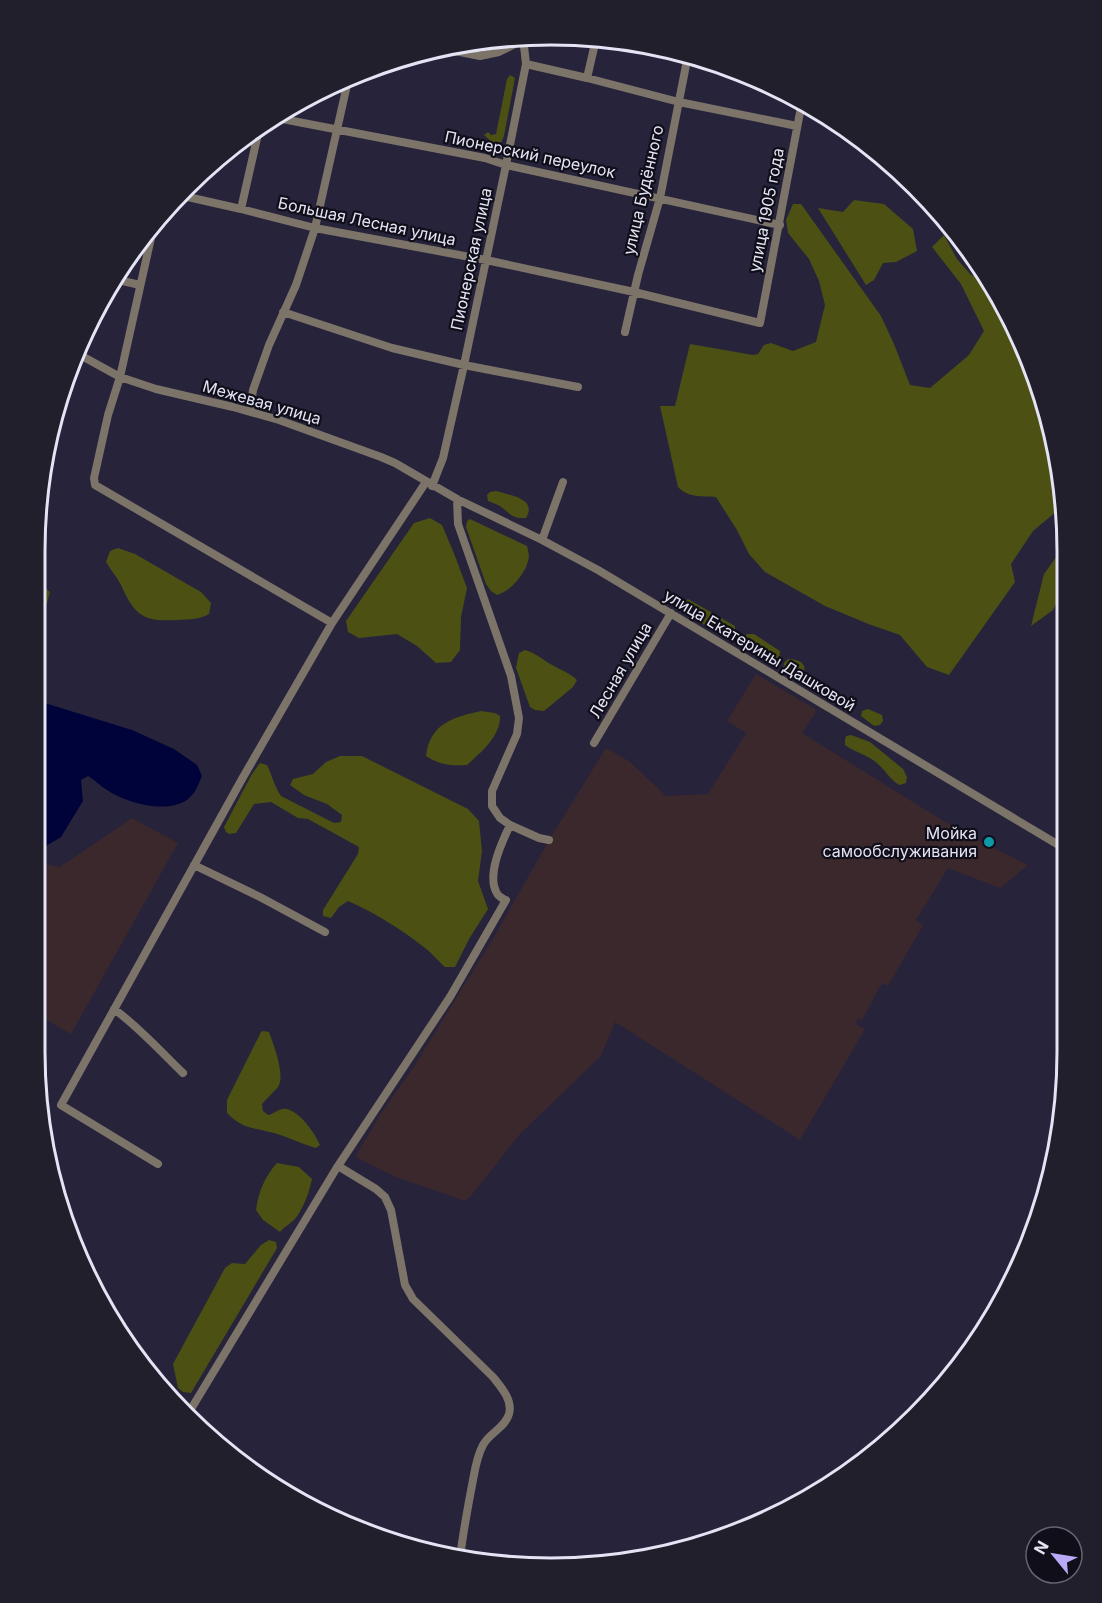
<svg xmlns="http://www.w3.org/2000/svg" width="1102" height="1603" viewBox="0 0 1102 1603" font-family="Inter,sans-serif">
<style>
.industrial{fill:#3b282c}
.forest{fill:#4c5113}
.water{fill:#000339}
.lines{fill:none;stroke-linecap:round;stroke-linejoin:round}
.minor{stroke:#7c7468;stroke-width:8}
.culture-dot{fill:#0f9aa8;stroke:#0f0e19;stroke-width:2}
.labels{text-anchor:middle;stroke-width:4.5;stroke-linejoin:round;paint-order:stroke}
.street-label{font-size:16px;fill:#e5e4f5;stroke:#0f0e19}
.poi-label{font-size:16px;fill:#e5e4f5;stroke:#0f0e19;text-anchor:end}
.rim{fill:none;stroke:#e5e4f5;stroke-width:3}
</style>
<rect width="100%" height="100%" fill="#26233b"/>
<!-- industrial -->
<path class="industrial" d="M756,674L817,710L802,733L963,833L1028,865L1000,888L948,868L916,920L923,925L888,986L882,983L862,1020L858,1018L856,1024L865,1029L800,1140L615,1022L601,1056L519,1135L471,1196L465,1201L396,1177L355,1157L384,1109L413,1068L494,937L549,840L606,748L629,761L666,796L708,794L746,733L727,721Z
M132,818L178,843L71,1034L35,1013V862L60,867Z"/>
<!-- forest -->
<path class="forest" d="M510,75L515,78L504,136L501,143H493L484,135L488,132L491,135L496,134L507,79Z
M854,200L884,204L913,229L917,251L896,262L883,263L874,280L866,285L818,208L843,212Z
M793,204H801L881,316L894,344L910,385L930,388L969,355L984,331L961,284L932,247L944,235L957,259L971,275L982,277L1014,322L1058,451L1063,506L1033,531L1011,564L1015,582L949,675L927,667L900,635L871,625L825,606L765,572L749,554L737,530L716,497C701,496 689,498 678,487L660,406H675L690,344L753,355L758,354L764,345L771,343L793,351L816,342L825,305L819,281L809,259L788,233L786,220Z
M496,491C509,495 538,498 526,518C510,519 510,512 498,505C495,504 492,502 488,501L487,495L490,492Z
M430,518L442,525L453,551L467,588L461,617L460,650L451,662L436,663L417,646L397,634L359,638L348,632L346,621L414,523Z
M470,519L527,546C528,551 530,556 528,561C525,574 510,592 497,595L491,591L486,584L466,527L467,521Z
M1067,542V582L1053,610L1031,626L1044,574Z
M118,548L135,554L201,592L211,603L209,614C199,620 189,619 178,620C143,622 135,616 121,585C117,577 110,569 106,562L110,551Z
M44,587L50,592L37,639H35V590Z
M688,599L735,626V631L732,635L726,638C714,630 689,618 683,606L685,601Z
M747,634H754L780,651C780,657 778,661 772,664L740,646L741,640Z
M525,650C537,653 545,662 556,667C565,672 568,672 577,680L573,687L544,711L535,710L530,707L516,668L519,653Z
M788,659C797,659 810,663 802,675L793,676L783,669L784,663Z
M868,709L882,715L883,721L880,725L874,726L861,716L862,711Z
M481,711L495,713L500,716C501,736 480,753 467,765C451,766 439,765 426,756C430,723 454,717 481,711Z
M851,735L870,742L903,769L907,777L906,783L900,785C892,782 886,771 879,765C869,755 856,753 845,745V740L846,736Z
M340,756H362L468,809L479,821L482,851L478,881L488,909L469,939L455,967H445C438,961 432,953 425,948C402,930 374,912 348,901L339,907L331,918L323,916V910L358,854L359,847L308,819L298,818L271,802L254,804L236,833L229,834L226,832L224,827L252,774L260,763L267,765C272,775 274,786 281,796L334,823L341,822L342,815L327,804L304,795L290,785L293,779L313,774L326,762Z
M263,1031L269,1032C273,1043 286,1076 278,1087C273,1093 267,1098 262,1104L263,1111L268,1115C274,1114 280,1107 287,1109C300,1112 315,1133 320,1145L316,1148C301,1144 289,1137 274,1133C255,1128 242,1129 227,1113V1100L261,1032Z
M277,1163L299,1167L312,1179C309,1193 304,1207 295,1219C290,1224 284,1227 280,1232L263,1220L256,1210C258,1193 265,1176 277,1163Z
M269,1240L276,1242L277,1248L191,1393L183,1392L178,1388L173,1364L225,1268L232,1263L245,1264L261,1245Z"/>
<!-- water -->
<path class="water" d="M35,700L132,730L174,749L197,765L202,776C198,785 195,794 187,800C166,814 126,803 107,790C100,786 95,780 88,776L81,780L83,801L61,837L46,846H35Z"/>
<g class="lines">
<!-- minor -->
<path class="minor" d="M440,48L480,56L499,52L523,40
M526,64L587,78L679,102L797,126
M587,78L596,39
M272,117L485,158L506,165L780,225
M179,195L241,209L315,228L486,260L634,292L760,323L802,102
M241,209L260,125
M153,229L120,377L108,415L94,478L95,485L332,623
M114,279L140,285
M283,312L392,348L464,365L578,387
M625,332L638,275L660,198L688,55
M80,355L120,377L156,389L233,407L279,420L381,457L395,463L457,499L542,540L598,570L1067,850
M250,411L253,390L269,345L296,285L315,228L349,76
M432,486L443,458L464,365L506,165L526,64L523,37
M457,499L458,524L511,676L519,718L517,734L492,791V806L500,818L510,825L539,838L549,840
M542,540L563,482
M594,743L671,613
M194,865L260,897L325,932
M114,1009C140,1028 160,1051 183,1073
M158,1164L61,1105L242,779L332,623L426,482
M338,1166L376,1189L385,1197L391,1210L405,1285L413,1299L493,1377C501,1387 513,1400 509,1414C505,1428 489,1433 483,1445C477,1456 475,1469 473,1480C468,1506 463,1532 460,1558
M188,1414L336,1169L450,997L506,900C504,900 499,896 498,895C485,877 502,842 510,825"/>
</g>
<!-- markers -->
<circle class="culture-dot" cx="989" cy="842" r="6"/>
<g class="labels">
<!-- street labels -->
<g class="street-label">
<text transform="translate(530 154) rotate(12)" y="6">Пионерский переулок</text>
<text transform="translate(643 190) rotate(-77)" y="6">улица Будённого</text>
<text transform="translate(766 210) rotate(-79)" y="6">улица 1905 года</text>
<text transform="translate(367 221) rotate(12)" y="6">Большая Лесная улица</text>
<text transform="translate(471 259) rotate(-78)" y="6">Пионерская улица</text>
<text transform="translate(262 402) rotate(16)" y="6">Межевая улица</text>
<text transform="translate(760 650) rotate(31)" y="6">улица Екатерины Дашковой</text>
<text transform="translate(620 670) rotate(-60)" y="6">Лесная улица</text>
</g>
<!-- poi labels -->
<g class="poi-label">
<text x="977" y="839">Мойка<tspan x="977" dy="18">самообслуживания</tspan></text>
</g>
</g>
<!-- crop -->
<path d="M0 0H1102V1603H0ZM551 45H551A506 506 0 0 1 1057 551V1052A506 506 0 0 1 551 1558H551A506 506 0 0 1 45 1052V551A506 506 0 0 1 551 45Z" fill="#201f2b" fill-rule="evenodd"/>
<path class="rim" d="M551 45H551A506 506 0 0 1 1057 551V1052A506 506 0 0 1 551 1558H551A506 506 0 0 1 45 1052V551A506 506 0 0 1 551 45Z"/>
<!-- north arrow -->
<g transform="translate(1054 1555) rotate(300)"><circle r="28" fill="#0f0e19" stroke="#656471" stroke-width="1.5"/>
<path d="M0-4.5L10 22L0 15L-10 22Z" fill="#baaaf6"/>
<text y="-9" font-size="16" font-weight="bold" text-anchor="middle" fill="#e5e4f5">N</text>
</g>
</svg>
